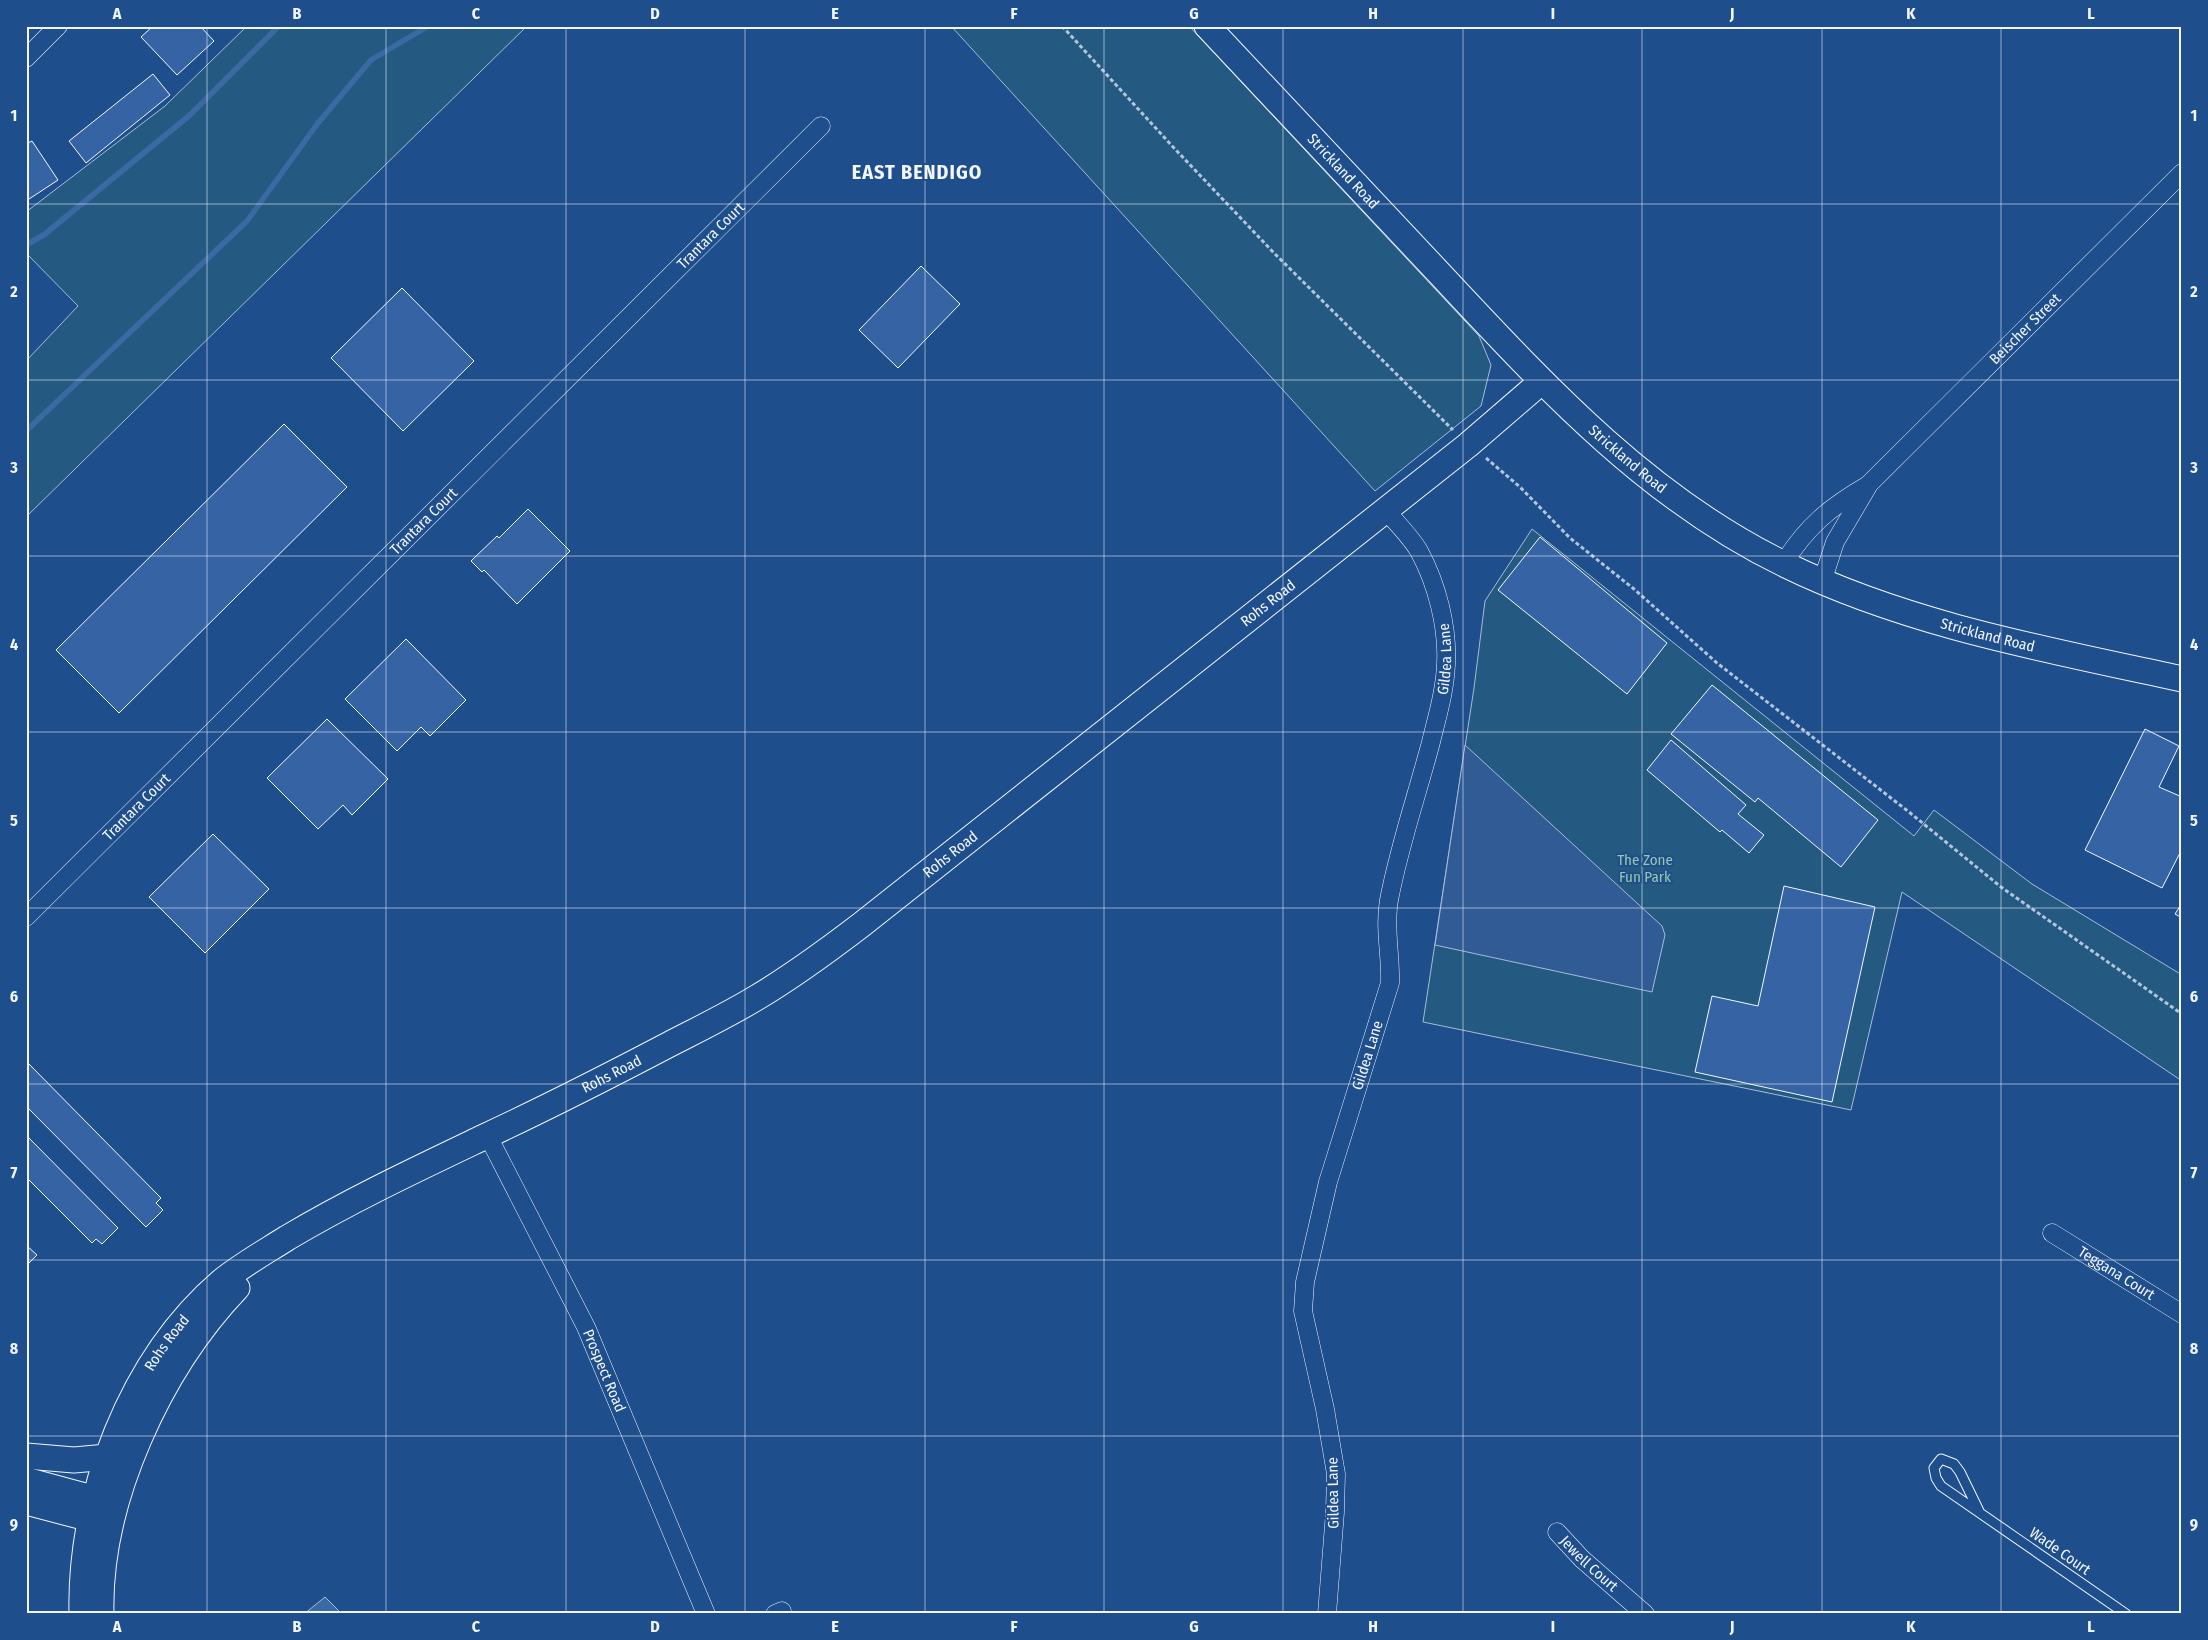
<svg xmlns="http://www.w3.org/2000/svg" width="2208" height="1640" viewBox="0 0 2208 1640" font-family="'Fira Sans Condensed',sans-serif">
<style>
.green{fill:#245a82;stroke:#a8bbd7}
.parking{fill:#305b95;stroke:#a8bbd7}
.water{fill:#3b69a3;stroke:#a8bbd7}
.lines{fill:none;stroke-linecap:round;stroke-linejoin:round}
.stream{stroke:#3b69a3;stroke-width:5.5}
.building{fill:#3563a3;stroke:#f2f6ff}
.lane-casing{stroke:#f2f6ff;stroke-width:11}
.street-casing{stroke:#f2f6ff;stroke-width:19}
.secondary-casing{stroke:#f2f6ff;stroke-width:27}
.path{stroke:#b3c4dc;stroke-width:3;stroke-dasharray:4 2.5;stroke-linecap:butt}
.lane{stroke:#1f4e8c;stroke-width:9}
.street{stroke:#1f4e8c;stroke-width:18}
.secondary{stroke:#1f4e8c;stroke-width:25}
.grid{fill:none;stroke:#f2f6ff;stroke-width:1;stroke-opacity:0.55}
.labels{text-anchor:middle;stroke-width:4;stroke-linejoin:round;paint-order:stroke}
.street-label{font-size:15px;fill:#f2f6ff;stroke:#1f4e8c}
.park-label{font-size:15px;fill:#97c8a6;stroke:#1f4e8c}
.district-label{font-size:20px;font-weight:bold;letter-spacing:1px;fill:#f2f6ff;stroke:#1f4e8c}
.neatline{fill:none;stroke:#f2f6ff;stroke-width:2}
.grid-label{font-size:16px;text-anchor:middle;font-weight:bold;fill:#f2f6ff}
</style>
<rect width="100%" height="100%" fill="#1f4e8c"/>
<!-- green -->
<path class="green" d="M247,26H527L26,517V361L78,306L26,253V212L165,106Z
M951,26H1189L1479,336L1491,365L1481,406L1375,491Z
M1532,529L1914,836L1934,810L2032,884L2182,975V1081L1902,892L1851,1110L1423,1022L1474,688L1485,601Z"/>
<!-- parking -->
<path class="parking" d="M1465,745L1662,926L1665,935L1652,992L1435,945Z"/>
<!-- water -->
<path class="water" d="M325,1597L342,1614H304Z"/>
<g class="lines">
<!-- stream -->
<path class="stream" d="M26,245L45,234L190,115L279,26
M26,431L247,221L318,123L371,60L428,26"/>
</g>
<!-- building -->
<path class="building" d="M153,26H200L214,41L177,75L141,37Z
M153,74L170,95L86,163L69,141Z
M32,141L58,180L26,201V144Z
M921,266L960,304L898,368L859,330Z
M402,288L474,361L403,431L331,358Z
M284,424L347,487L119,713L56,650Z
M528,509L570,551L517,604L484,570L482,572L471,561L497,536L499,538Z
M1540,537L1667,643L1627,694L1498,590Z
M406,639L466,700L430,736L421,727L397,751L345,699Z
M1712,685L1878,820L1841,867L1758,798L1755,802L1671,734Z
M327,719L388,779L352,815L343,805L318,829L267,778Z
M2145,729L2179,746L2159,787L2182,797V849L2162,888L2085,850Z
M1671,740L1746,805L1738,814L1764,835L1749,853L1722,830L1720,832L1647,770Z
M213,834L269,889L205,953L149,897Z
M1784,886L1875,907L1832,1102L1695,1072L1712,996L1758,1006Z
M2182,903V918L2175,914Z
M26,1061L161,1198L156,1203L163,1210L146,1227L26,1106Z
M26,1135L118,1228L102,1244L96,1239L92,1243L26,1177Z
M26,1245L37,1255L26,1266Z"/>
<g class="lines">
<defs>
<path id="lane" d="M1979,1511L1960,1472L1954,1464L1941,1459L1934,1468L1936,1478L1941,1486L2126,1614"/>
<g id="street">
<path d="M26,58L58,26"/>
<path id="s1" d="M1783,564C1807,526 1830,507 1868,485L2182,173"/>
<path d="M1822,582L1835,542L1868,486"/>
<path id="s2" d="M26,917L821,126"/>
<path id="s3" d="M488,1136L586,1327L706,1614"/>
<path id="s4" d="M2052,1233L2182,1314"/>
<path id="s5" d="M1557,1532L1582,1559L1645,1614"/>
<path d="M775,1614L782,1611"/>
<path id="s6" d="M1327,1614L1335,1512L1336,1474L1325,1409L1303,1311L1305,1282L1328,1182L1390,983C1391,955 1384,928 1389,900C1399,847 1417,795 1431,742C1437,717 1445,691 1446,664C1448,627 1437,584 1419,551C1410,536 1397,523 1385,510"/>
</g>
<g id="secondary">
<path id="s7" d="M1207,26C1285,109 1362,192 1440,274C1544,385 1647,498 1786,565C1909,625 2049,650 2182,679"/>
<path d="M26,1456L74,1460L107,1457"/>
<path d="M26,1480L111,1503"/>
<path d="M26,1502L106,1523"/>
<path id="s8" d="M82,1614C79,1495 131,1359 222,1281C242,1265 265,1252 287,1238C351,1200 417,1169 484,1137C546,1108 607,1077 668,1045C697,1030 728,1015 756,998C793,976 827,951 861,925L1468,445L1541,382"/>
<path d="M101,1614C98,1501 160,1369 237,1288"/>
</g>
</defs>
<!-- lane casing -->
<use href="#lane" class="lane-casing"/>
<!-- street casing -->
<use href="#street" class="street-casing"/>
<!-- secondary casing -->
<use href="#secondary" class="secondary-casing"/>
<!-- path -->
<path class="path" d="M1062,26L1174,148L1274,253L1453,430
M1486,458L1520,487L1570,538L1634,589L1717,663L1909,812L2001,887L2182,1014"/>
<!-- lane -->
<use href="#lane" class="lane"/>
<!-- street -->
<use href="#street" class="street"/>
<!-- secondary -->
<use href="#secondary" class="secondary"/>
</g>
<!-- grid -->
<path class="grid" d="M207,26V1614M386,26V1614M566,26V1614M745,26V1614M925,26V1614M1104,26V1614M1283,26V1614M1463,26V1614M1642,26V1614M1822,26V1614M2001,26V1614M26,204H2182M26,380H2182M26,556H2182M26,732H2182M26,908H2182M26,1084H2182M26,1260H2182M26,1436H2182"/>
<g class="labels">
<!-- street labels -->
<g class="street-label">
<text dy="5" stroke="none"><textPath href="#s7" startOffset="199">Strickland Road</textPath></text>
<text dy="5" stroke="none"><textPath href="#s2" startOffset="966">Trantara Court</textPath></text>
<text dy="5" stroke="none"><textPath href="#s1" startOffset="339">Beischer Street</textPath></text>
<text dy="5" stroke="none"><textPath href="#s7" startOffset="604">Strickland Road</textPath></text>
<text dy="5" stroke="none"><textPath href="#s2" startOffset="561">Trantara Court</textPath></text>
<text dy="5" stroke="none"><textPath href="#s8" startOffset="1624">Rohs Road</textPath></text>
<text dy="5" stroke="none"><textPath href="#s7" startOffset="1009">Strickland Road</textPath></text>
<text dy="5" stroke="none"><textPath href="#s6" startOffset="978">Gildea Lane</textPath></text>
<text dy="5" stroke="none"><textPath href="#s2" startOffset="156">Trantara Court</textPath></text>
<text dy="5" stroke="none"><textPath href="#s8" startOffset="1219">Rohs Road</textPath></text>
<text dy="5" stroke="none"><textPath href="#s6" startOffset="571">Gildea Lane</textPath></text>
<text dy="5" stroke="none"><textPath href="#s8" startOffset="814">Rohs Road</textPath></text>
<text dy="5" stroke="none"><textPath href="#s4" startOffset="76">Teggana Court</textPath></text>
<text dy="5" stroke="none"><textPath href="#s8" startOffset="289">Rohs Road</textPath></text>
<text dy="5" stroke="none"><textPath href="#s3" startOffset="262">Prospect Road</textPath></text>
<text transform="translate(1333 1493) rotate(-91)" y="5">Gildea Lane</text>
<text transform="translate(2060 1551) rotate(35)" y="5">Wade Court</text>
<text dy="5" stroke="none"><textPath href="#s5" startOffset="45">Jewell Court</textPath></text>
</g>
<!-- park labels -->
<g class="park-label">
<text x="1645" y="865">The Zone<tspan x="1645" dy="17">Fun Park</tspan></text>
</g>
<!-- district labels -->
<g class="district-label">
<text x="917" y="179">EAST BENDIGO</text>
</g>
</g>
<!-- border -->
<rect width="2208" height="1640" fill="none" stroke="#1f4e8c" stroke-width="55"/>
<rect x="28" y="28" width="2152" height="1584" class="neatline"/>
<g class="grid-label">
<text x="117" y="19">A</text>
<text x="297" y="19">B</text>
<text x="476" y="19">C</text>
<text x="655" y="19">D</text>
<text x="835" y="19">E</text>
<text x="1014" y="19">F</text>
<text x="1194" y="19">G</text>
<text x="1373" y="19">H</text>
<text x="1553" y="19">I</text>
<text x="1732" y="19">J</text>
<text x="1911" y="19">K</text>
<text x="2091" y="19">L</text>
<text x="14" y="121">1</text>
<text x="2194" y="121">1</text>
<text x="14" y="297">2</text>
<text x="2194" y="297">2</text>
<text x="14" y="473">3</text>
<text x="2194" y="473">3</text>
<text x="14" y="650">4</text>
<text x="2194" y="650">4</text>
<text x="14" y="826">5</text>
<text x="2194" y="826">5</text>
<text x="14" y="1002">6</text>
<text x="2194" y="1002">6</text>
<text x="14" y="1178">7</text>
<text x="2194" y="1178">7</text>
<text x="14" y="1354">8</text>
<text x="2194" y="1354">8</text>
<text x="14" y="1530">9</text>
<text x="2194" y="1530">9</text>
<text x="117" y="1632">A</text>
<text x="297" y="1632">B</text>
<text x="476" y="1632">C</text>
<text x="655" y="1632">D</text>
<text x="835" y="1632">E</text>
<text x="1014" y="1632">F</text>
<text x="1194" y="1632">G</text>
<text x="1373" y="1632">H</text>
<text x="1553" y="1632">I</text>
<text x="1732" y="1632">J</text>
<text x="1911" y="1632">K</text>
<text x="2091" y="1632">L</text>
</g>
</svg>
